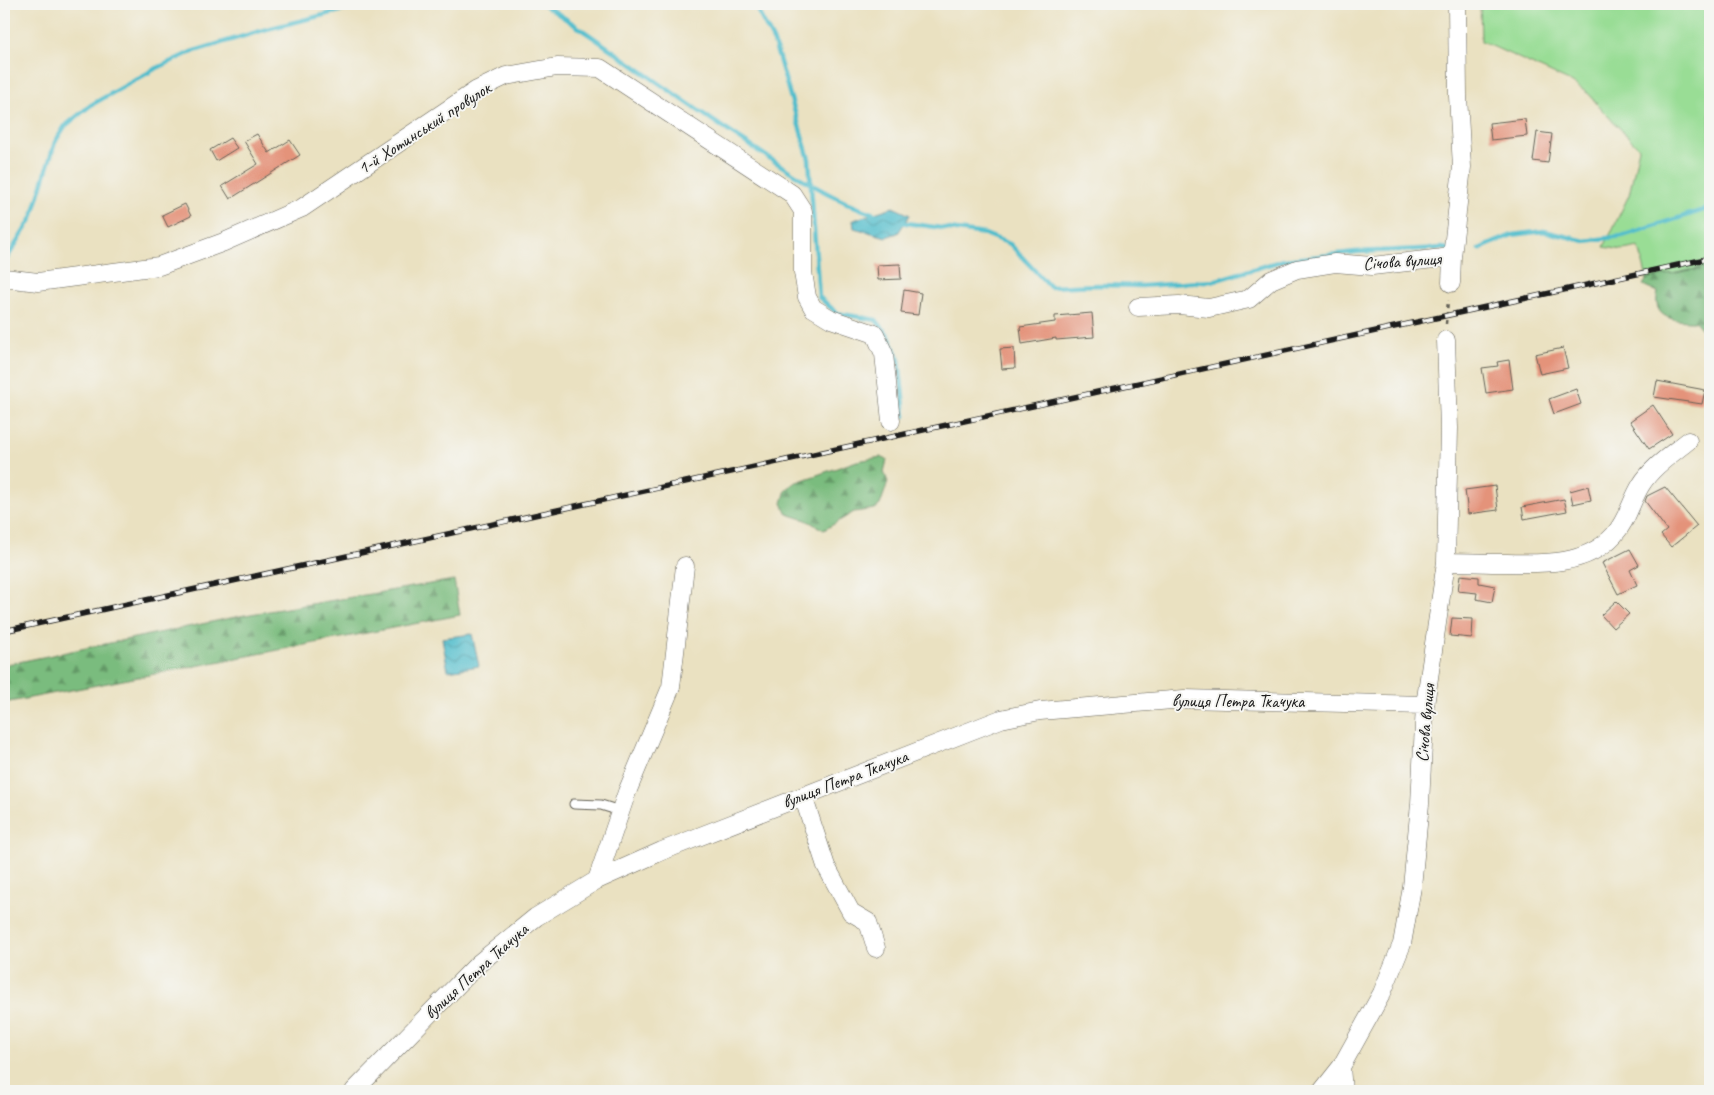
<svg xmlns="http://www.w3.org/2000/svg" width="1714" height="1095" viewBox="0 0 1714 1095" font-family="Caveat,sans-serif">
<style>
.grass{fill:#99dd95;stroke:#5a7c58}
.forest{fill:url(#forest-firs);stroke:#4b6c4d}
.water{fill:url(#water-waves);stroke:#366c74}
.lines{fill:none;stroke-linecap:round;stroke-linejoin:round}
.stream{stroke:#51bdcc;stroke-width:4.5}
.building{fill:#e4937a}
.lane-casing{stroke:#646156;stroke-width:11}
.street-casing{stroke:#646156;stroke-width:19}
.path{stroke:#646156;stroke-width:2.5;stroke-dasharray:4 4;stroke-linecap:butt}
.lane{stroke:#fff;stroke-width:9}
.street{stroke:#fff;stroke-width:18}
.rail-casing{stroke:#1c1c1c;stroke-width:5.5}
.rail{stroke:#f6f6f2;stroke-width:4;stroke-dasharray:11;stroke-linecap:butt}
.labels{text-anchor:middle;stroke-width:4;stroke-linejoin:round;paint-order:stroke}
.street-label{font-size:18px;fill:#1c1c1c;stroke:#f6f6f2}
</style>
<defs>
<pattern id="forest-firs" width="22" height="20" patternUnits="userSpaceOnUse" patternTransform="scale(1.25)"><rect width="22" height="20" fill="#7abc7e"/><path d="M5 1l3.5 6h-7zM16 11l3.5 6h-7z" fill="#639866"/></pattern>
<pattern id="water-waves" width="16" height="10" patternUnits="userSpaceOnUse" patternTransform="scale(1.25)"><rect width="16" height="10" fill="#51bdcc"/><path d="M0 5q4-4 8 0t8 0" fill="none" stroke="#4299a5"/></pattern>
</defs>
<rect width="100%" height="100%" fill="#f6f6f2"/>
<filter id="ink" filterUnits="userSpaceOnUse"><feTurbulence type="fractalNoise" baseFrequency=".02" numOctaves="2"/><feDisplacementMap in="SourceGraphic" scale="10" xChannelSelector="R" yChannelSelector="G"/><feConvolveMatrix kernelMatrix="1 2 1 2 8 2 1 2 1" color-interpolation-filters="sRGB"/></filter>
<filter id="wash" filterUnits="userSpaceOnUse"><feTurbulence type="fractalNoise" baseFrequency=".0096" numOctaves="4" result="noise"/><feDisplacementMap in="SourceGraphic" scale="20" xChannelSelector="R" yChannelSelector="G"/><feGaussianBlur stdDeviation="1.12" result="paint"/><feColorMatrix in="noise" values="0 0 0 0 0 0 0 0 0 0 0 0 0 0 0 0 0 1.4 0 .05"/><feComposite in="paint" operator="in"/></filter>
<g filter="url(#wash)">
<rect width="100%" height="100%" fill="#eae1c1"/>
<!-- grass -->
<path class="grass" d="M1471,4H1710V266L1647,279L1639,247L1623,250L1604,247L1629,195L1639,148L1602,110L1589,94L1571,82L1481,41L1480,5Z"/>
<!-- forest -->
<path class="forest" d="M1710,266V339L1695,321C1675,321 1651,319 1658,292L1643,285L1647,279Z
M881,457L887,460L884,472L888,482L880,505L875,509L854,512L824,530L806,520L787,514L782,503L786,490L794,483L857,461Z
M454,580L460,615L4,703V665L245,615Z"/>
<!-- water -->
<path class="water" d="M893,207L910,215L898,233L886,237L854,228L853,220Z
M472,634L479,666L448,671L442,638Z"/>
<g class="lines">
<!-- stream -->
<path class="stream" d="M543,4C615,50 683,102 754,148C794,174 832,200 877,215
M754,4L774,42L809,159L819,297L837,313L876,320L889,336L899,360L905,416
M899,222L985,234L1010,244L1050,287L1098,285L1142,286L1213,281L1284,260L1355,252L1442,248L1448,249
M1479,249L1512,235L1544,231L1585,241L1622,236L1710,208
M4,263L32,218L55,142L65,126L91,105L153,70L191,52L267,29L360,6L378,4"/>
</g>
<g id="blocks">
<!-- building -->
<path class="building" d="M1525,119L1527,136L1491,140L1489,123Z
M1537,132L1552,134L1548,163L1533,161Z
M257,134L269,153L290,140L300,155L230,199L222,186L258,164L244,141Z
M230,138L237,148L216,161L210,150Z
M185,204L191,216L168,227L162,215Z
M900,264L901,279L878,280L877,265Z
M904,290L921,293L918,315L901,313Z
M1092,313L1094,337L1056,340V338L1022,344L1020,327L1055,322V316Z
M1014,348L1015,368L1002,369L1000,349Z
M1563,348L1568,368L1540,374L1535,354Z
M1509,360L1513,389L1486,393L1482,368L1498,366L1497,362Z
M1657,381L1705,390L1702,404L1654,397Z
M1576,389L1581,404L1554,414L1549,399Z
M1653,405L1672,434L1649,449L1630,421Z
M1495,486L1498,510L1468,514L1465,490Z
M1588,486L1591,500L1573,504L1570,491Z
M1665,487L1697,526L1671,547L1661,535L1667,530L1645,501L1647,496Z
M1564,499L1567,511L1524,519L1522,507Z
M1630,549L1639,565L1630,570L1637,585L1618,594L1602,563Z
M1460,575L1479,577V583L1495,586L1492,602L1476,599L1477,593L1458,591Z
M1616,601L1629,614L1613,628L1601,615Z
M1452,618L1473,619L1472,638L1450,636Z"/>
</g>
</g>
<g filter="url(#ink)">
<use href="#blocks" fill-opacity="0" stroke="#646156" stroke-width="1"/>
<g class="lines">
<defs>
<path id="lane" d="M574,804L601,805L620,811"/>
<path id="street" d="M4,278L38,282L159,266L224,242L302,208L477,90L506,76L557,67L600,68L792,194L803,211V272L807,297L813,308L831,319L875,334L884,354L891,421
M1451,283L1452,257
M1138,307L1179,305L1209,308L1249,299L1271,280L1297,269L1335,263L1372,266L1452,257L1462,167L1458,96L1457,4
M1446,562C1465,562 1485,563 1504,563C1542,564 1586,566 1614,535C1627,521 1631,501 1641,485C1652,467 1672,454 1688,441
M803,796L826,866L851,912L868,922L876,948
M597,880L627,792L671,687L685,566
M354,1091L478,964L536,917L597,880L662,851L1001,719L1040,711L1184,699L1425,705
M1322,1091L1341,1067
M1343,1091L1341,1067L1382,993L1402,944L1412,887L1420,804L1425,705L1446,562L1449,428L1446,340"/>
</defs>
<!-- lane casing -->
<use href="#lane" class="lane-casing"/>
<!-- street casing -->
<use href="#street" class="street-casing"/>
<!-- path -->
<path class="path" d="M1446,324L1448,300"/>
<!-- lane -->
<use href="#lane" class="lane"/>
<!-- street -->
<use href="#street" class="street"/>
<defs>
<path id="rail" d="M4,631L1710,258"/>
</defs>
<!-- rail casing -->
<use href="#rail" class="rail-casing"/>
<!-- rail -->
<use href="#rail" class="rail"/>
</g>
</g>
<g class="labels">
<!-- street labels -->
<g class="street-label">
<text transform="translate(424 128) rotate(-33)" y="6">1-й Хотинський провулок</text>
<text transform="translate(1402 261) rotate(-4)" y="6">Січова вулиця</text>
<text x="1238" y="707">вулиця Петра Ткачука</text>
<text transform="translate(1425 723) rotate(-85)" y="6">Січова вулиця</text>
<text transform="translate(845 779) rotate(-21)" y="6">вулиця Петра Ткачука</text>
<text transform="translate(476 971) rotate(-42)" y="6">вулиця Петра Ткачука</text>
</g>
</g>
<!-- margin -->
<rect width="1714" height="1095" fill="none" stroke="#f6f6f2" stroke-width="20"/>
</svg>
